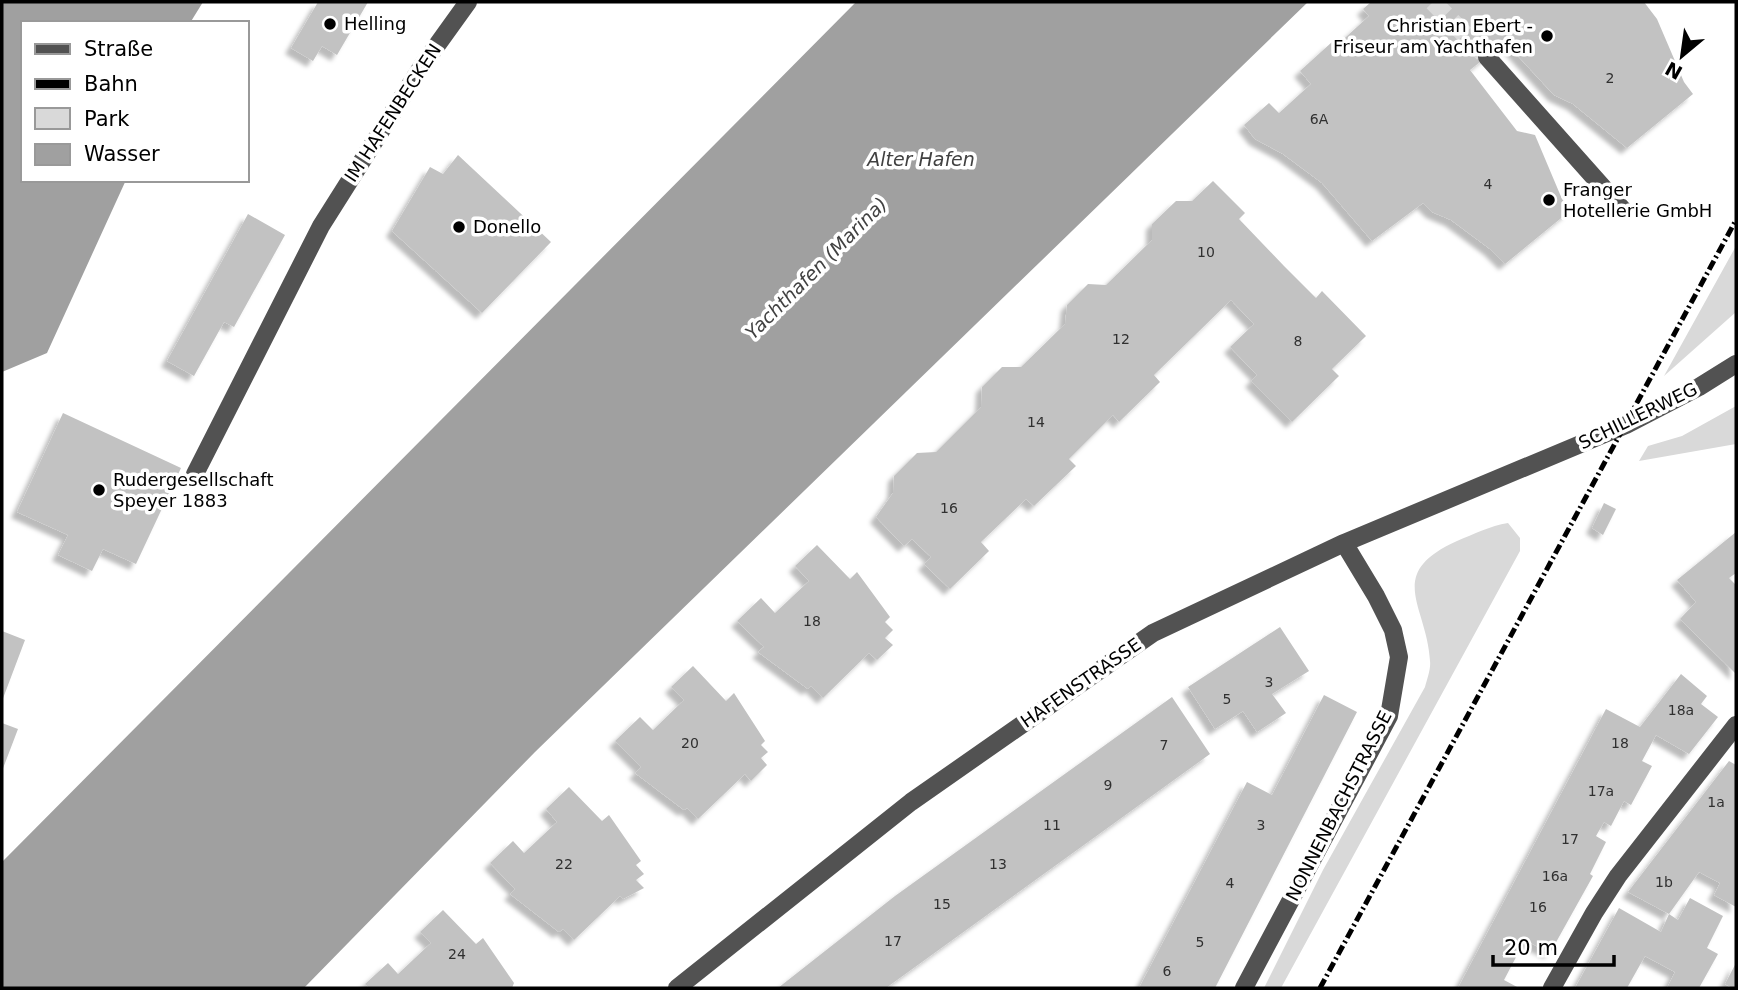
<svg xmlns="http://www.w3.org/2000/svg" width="1738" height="990" viewBox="0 0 1738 990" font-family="'DejaVu Sans',sans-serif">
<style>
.green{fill:#d9d9d9}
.water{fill:#a0a0a0}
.building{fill:#c2c2c2;filter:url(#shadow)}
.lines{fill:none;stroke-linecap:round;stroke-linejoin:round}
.minor-tunnel{stroke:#d9d9d9;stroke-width:18;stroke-dasharray:18 9;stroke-linecap:butt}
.minor{stroke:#525252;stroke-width:18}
.rail{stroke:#000;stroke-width:5;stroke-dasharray:10 3.5 2 3.5;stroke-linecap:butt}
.poi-dot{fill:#000;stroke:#fff;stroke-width:2.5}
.labels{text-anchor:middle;stroke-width:7;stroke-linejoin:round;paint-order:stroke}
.number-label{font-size:14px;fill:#303030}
.poi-label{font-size:18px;fill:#000;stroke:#fff;text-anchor:start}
.street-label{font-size:18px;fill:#000;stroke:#fff}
.water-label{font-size:19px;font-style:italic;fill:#414141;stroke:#fff}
</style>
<defs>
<filter id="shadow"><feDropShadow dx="-6" dy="6" stdDeviation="2" flood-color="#0004"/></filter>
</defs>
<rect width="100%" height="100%" fill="#fff"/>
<!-- green -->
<path class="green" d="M1736,246V312L1664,376Z
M1736,406V444L1639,461L1648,446L1682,436Z
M1508,523L1520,538V551L1281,988H1264L1323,870L1425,687C1427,679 1431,669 1430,661C1427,605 1384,574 1457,541C1474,534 1490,526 1508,523Z"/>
<!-- water -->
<path class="water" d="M2,2H203L190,23H23V180H126L47,353L2,372Z
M856,2H1308L535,752L304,988H2V862Z"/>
<!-- building -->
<path class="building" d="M318,2H368L337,55L322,46L313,61L291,48Z
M1371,2H1644L1657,19L1684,82L1693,94L1627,148L1573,104L1554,95L1505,42L1470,70L1517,131L1535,135L1562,199L1571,210L1505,264L1490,249L1451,220L1432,212L1423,203L1372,241L1322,183L1283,154L1255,139L1244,125L1269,103L1279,113L1311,84L1300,71L1332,42L1335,47L1369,16L1363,9Z
M458,155L551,242L482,313L392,231L430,167L443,174Z
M1213,181L1245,213L1239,219L1284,266L1316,298L1322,291L1366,336L1332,369L1339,376L1292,422L1251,381L1257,375L1230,347L1254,324L1231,300L1154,375L1160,382L1119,422L1113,415L1069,459L1076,466L1034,506L1026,499L981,542L989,551L950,589L924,564L931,557L912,539L904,546L876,517L893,493L894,476L917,453L936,452L981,407L982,387L1002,367H1021L1065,324L1067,305L1088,284L1106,285L1152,240V224L1176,201H1192Z
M248,214L285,235L234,327L224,322L194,376L167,361Z
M63,413L181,468L136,564L103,549L92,571L58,555L68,535L17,512Z
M1604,503L1616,509L1603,535L1592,528Z
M1736,532V573L1729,578L1736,585V674L1680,619L1696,602L1677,580Z
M817,545L850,579L857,572L890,617L885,622L893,630L885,638L893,645L877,660L869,653L823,698L811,686L808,689L758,652L764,647L737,621L761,598L775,613L809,581L795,566Z
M1280,627L1309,671L1272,694L1286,713L1257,732L1243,711L1215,729L1188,687Z
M2,631L25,640L2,701Z
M693,666L726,701L734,693L765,741L761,745L768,752L761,758L767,765L751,781L745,774L698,819L687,808L684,810L635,773L641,767L615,741L640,717L653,730L684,700L671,687Z
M1681,674L1707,696L1701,704L1718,717L1689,754L1656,735L1642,761L1652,766L1631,805L1624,801L1611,826L1604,822L1596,836L1606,842L1590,874L1593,876L1550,953L1525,940L1504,980L1519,988H1458L1606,709L1640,727Z
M1324,695L1357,712L1215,988H1139L1247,782L1272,795Z
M1172,697L1210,754L886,988H778L895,896Z
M2,723L18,729L2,771Z
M1729,761L1736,765V907L1714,895L1720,883L1699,872L1669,914L1628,892Z
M569,787L602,821L609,815L641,861L636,865L644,874L636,880L644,888L623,899L620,896L574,940L563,929L559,932L510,894L515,889L490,863L513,841L524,853L557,822L546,809Z
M1690,898L1723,916L1707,948L1718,954L1699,988H1667L1675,972L1645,956L1627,988H1575L1619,908L1661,932L1669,914L1678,920Z
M443,910L476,944L483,938L514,983L512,988H369L365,984L388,963L398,974L431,943L420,932Z
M1736,963V988H1732L1725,984Z"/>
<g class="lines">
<!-- minor-tunnel -->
<path class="minor-tunnel" d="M1433,2L1487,57"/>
<!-- minor -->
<path class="minor" d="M1487,57L1624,211
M195,474L321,226L422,66L468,2
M677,988L911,802L1153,633L1344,543L1626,425L1699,387L1736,364
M1244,988L1389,716L1399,657L1393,630L1376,596L1344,543
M1552,988L1594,913L1618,876L1736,725"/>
<!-- rail -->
<path class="rail" d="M1320,988L1736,220"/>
</g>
<!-- markers -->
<g class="poi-dot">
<circle cx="330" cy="24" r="7"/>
<circle cx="1547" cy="36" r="7"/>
<circle cx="1549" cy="200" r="7"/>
<circle cx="459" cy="227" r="7"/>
<circle cx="99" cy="490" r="7"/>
</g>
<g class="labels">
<!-- number labels -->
<g class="number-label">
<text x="1610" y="83">2</text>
<text x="1319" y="124">6A</text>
<text x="1488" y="189">4</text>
<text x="1206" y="257">10</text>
<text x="1121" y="344">12</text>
<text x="1298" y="346">8</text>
<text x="1036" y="427">14</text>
<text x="949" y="513">16</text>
<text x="812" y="626">18</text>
<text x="1269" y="687">3</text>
<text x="1227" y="704">5</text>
<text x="1681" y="715">18a</text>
<text x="690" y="748">20</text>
<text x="1620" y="748">18</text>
<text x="1164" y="750">7</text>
<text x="1108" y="790">9</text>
<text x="1601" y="796">17a</text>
<text x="1716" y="807">1a</text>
<text x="1052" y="830">11</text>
<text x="1261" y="830">3</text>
<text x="1570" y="844">17</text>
<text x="564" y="869">22</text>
<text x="998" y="869">13</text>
<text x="1555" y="881">16a</text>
<text x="1664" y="887">1b</text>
<text x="1230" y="888">4</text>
<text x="942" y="909">15</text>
<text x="1538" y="912">16</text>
<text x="893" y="946">17</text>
<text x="1200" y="947">5</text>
<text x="457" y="959">24</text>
<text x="1167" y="976">6</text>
</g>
<!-- poi labels -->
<g class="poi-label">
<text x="344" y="30">Helling</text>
<text x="1533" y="32" text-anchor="end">Christian Ebert -<tspan x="1533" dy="21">Friseur am Yachthafen</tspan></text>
<text x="1563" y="196">Franger<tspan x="1563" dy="21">Hotellerie GmbH</tspan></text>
<text x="473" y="233">Donello</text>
<text x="113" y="486">Rudergesellschaft<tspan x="113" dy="21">Speyer 1883</tspan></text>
</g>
<!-- street labels -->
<g class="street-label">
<text transform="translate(393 113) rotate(-57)" y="6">IM HAFENBECKEN</text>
<text transform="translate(1638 416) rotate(-26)" y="6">SCHILLERWEG</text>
<text transform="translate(1081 683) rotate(-35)" y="6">HAFENSTRASSE</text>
<text transform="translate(1339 806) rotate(-63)" y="6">NONNENBACHSTRASSE</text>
</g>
<!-- water labels -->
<g class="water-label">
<text x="921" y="166">Alter Hafen</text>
<text transform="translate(816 268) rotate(-45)" y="7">Yachthafen (Marina)</text>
</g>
</g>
<!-- border -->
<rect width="1738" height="990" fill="none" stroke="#000000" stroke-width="7"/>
<!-- legend -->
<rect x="21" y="21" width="228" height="161" fill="#ffffff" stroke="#999999" stroke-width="2"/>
<rect x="35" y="44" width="35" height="10" fill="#525252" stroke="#999999" stroke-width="2"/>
<text x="84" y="56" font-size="21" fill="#000000">Straße</text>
<rect x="35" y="79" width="35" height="10" fill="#000000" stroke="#999999" stroke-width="2"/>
<text x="84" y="91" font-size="21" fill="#000000">Bahn</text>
<rect x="35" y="108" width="35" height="21" fill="#d9d9d9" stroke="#999999" stroke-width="2"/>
<text x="84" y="126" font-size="21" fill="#000000">Park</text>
<rect x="35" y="144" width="35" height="21" fill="#a0a0a0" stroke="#999999" stroke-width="2"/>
<text x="84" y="161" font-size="21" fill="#000000">Wasser</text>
<!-- north arrow -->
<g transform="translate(1682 56) rotate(209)" stroke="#ffffff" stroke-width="5" paint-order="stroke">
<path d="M0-5L12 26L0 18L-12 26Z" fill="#000000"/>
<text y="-10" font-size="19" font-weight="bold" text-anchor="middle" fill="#000000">N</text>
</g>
<!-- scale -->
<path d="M1493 955v10h121v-10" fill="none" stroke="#000000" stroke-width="3.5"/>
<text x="1504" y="955" font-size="21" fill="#000000" stroke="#ffffff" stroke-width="5" paint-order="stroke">20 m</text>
</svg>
